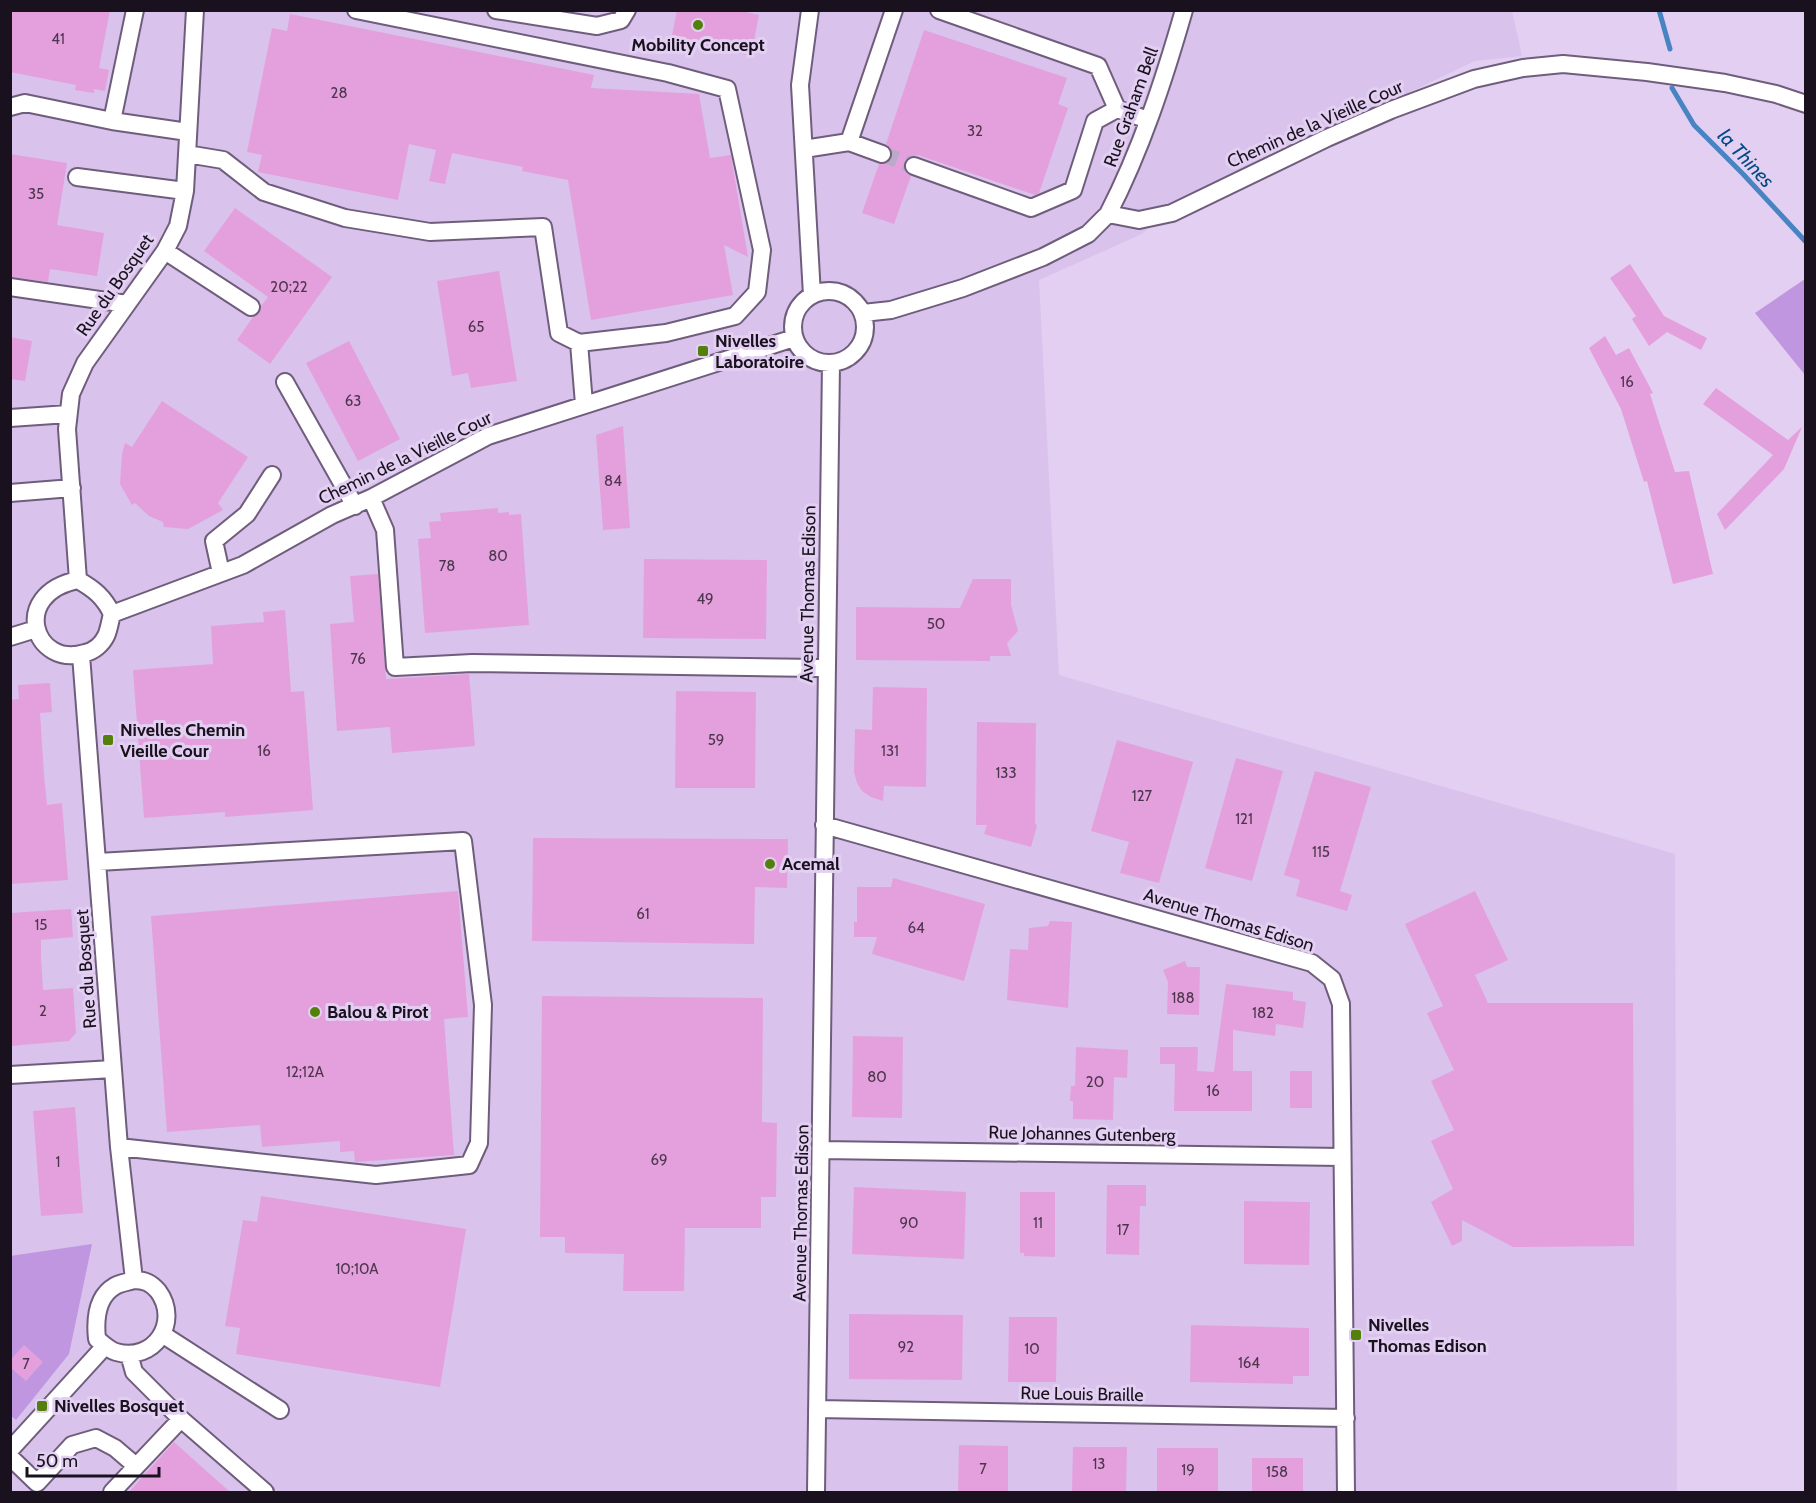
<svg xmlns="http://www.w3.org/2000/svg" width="1816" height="1503" viewBox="0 0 1816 1503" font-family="Cabin,sans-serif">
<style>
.built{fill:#d9c2eb}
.forest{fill:#c196e0}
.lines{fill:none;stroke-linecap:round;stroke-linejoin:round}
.stream{stroke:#4884c1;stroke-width:5}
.building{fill:#e4a0dd}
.minor-tunnel{stroke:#bba9c8;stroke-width:16;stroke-dasharray:16 8;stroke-linecap:butt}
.minor-casing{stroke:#6f5d7c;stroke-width:20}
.minor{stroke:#fff;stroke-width:16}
.poi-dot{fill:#53800b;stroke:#e3cff2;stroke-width:2}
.labels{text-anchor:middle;stroke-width:6;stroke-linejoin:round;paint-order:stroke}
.number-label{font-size:15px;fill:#4c364e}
.poi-label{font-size:18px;font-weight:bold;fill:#19121e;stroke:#e3cff2;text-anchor:start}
.street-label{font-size:18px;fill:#19121e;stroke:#e3cff2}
.water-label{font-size:20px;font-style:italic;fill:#044b85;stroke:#e3cff2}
</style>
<rect width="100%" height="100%" fill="#e3cff2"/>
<!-- built -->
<path class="built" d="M10,11H1512L1522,56L1475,61L1171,206L1142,234L1039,280L1059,675L1675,854L1677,1492H11Z"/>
<!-- forest -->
<path class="forest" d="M1805,279V375L1755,313Z
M92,1244L69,1354L16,1420L10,1415V1256Z"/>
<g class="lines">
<!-- stream -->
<path class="stream" d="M1659,10L1670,49
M1672,88L1694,125L1743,174L1806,242"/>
</g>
<!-- building -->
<path class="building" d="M10,10H110L99,68L109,70L105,91L94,89V93L75,90L76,85L10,72Z
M677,10H738L759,15L751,56L671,40Z
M290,14L594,75L591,88L699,94L710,158L731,155L733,168L748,257L724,245L733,295L591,320L568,180L522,171L523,167L452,153L445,184L429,181L436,150L409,144L398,200L258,172L262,155L247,152L272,28L287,31Z
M924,30L1067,78L1058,104L1068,108L1039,193L1035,195L918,155L908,158L904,163L906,172L911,176L894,224L862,213L879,164L888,162L892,157L890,148L886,144Z
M10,154L67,163L57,225L104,233L97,276L50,269L48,282L10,277Z
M235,208L332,277L270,364L237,340L253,317L259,313L261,306L268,297L204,251Z
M1630,264L1664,316L1707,338L1701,350L1667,332L1649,346L1632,319L1636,316L1610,278Z
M499,271L517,381L471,388L468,373L452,376L437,281Z
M1605,336L1616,355L1629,348L1653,393L1650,394L1675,472L1689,471L1713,574L1673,584L1647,481L1644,482L1621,409L1589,348Z
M10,337L32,341L25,381L10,379Z
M349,341L400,439L358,461L306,363Z
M1716,388L1788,440L1802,427L1784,469L1725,530L1717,514L1773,455L1703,404Z
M162,401L248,457L218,503L223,510L188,529L164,527L163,522L149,516L135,503L132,505L120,484L122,454L125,443L132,447Z
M623,426L630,528L603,530L596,435Z
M498,508V513L509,512V515L521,514L529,625L425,633L418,539L431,538L429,522L441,521L440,513Z
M644,559L767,560L766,639L643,638Z
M378,574L386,679L469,674L475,746L392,753L390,727L337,731L330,624L354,622L350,576Z
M973,579H1011V605L1018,631L1007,643L1011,656H990V661L856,660V607L960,608Z
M285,610L291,692L304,691L313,810L225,817V812L144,818L133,670L213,664L211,626L264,622L263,612Z
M50,683L52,712L40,713L44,775L47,805L62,803L68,880L10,884V700L19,699L18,685Z
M873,687L927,688L926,787L884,786L883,801L871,797L862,791L857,783L854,772L855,729L872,730Z
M676,691L756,692L755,788H675Z
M977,722L1036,723L1035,823L1037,826L1031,847L984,834L987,825H976Z
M1117,740L1193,762L1159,883L1120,873L1129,842L1091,831Z
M1236,758L1283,771L1252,881L1205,868Z
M1315,771L1371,787L1340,891L1352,895L1347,911L1296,896L1300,880L1284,875Z
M533,838L788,839L787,888L755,887L754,944L532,941Z
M893,878L985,904L964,981L872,954L877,937H854V922H857V887H891Z
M458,891L468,1017L444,1019L454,1155L355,1162L354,1151L340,1152V1141L262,1147L260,1125L167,1132L151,916Z
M1475,891L1508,960L1475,975L1488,1003H1633L1634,1246L1513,1247L1462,1220V1241L1452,1246L1431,1202L1453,1189L1431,1141L1454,1130L1431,1081L1454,1070L1427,1013L1443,1006L1405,924Z
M71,909L73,937L41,940V957L43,990L73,988L76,1033L69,1041L10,1046V913Z
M1050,921L1072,922L1068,1008L1007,1000L1010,949L1028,950L1029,928L1048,926Z
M1185,961L1187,967H1200L1199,1015L1167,1014L1168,982L1163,970Z
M1226,984L1293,992V1000L1306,1002L1303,1028L1276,1024L1275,1036L1233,1030V1071H1252V1111H1174L1175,1064H1160V1047H1198L1197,1071L1214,1072Z
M542,996L763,998L762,1122L777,1123L776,1197H761V1228H685L684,1291H623L624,1254L565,1253V1237H540Z
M853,1036L903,1037L902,1118L852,1117Z
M1076,1047L1128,1050L1127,1078L1114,1077L1113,1120L1073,1119V1101H1070L1071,1086H1075Z
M1290,1071H1312V1108H1290Z
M75,1107L83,1213L41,1216L33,1111Z
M1107,1185H1146V1206H1140L1139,1255L1106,1254Z
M854,1187L966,1192L964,1259L852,1254Z
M1020,1192H1055V1257L1024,1256V1253H1020Z
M261,1196L466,1229L440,1387L236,1354L240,1328L225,1326L243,1220L257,1222Z
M1244,1201L1310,1202L1309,1265L1244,1264Z
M849,1314L963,1315L962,1380L849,1379Z
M1009,1317H1057L1056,1382H1008Z
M1191,1325L1309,1328V1376H1293V1384L1190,1382Z
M24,1345L43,1362L26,1381L10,1367V1360Z
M174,1442L230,1492H129Z
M959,1445L1008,1446V1492H958Z
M1073,1447H1127L1126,1492H1072Z
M1157,1448H1218V1492H1157Z
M1252,1458H1303V1492H1252Z"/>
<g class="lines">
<!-- minor-tunnel -->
<path class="minor-tunnel" d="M882,154L914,166"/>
<defs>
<path id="minor" d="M356,10L668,73L727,89L762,250L757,292L735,316L666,333L579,343
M496,10L597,26L621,20L627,10
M810,10L800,85L812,295
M939,10L1098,66L1117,109L1148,120
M10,107L25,103L112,121L188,132
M112,121L135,10
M849,142L882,154
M804,149L849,142L894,10
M187,154L223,160L264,192L345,218L430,232L543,227L559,333L579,343L584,404
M914,166L1031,208L1073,190L1095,121L1117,109
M77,177L185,191
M1108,214C1141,150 1164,80 1184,10
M165,251L251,307
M10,287L127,304
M793 327a36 36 0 1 1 72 0a36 36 0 1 1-72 0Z
M863,313L891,310L963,288L1043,257L1088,234L1108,214L1139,220L1172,213L1327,138L1391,110L1474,79L1523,68L1563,64L1647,72L1725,83L1776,94L1806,104
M285,382L355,506
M10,418L68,414
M10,493L72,488
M371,498L385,530L395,667L472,663L819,668
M221,573L214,541L247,514L272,475
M78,580L67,429L71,394L85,363L165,251L178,226L185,191L195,10
M78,580C94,589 104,597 112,614C110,621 109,630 106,636C102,644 94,651 85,653C34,669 9,594 78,580Z
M112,614L243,565L332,515L371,498L488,436L794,338
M10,637L36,629
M81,655L119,1147L134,1280
M824,825L1312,963L1332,979L1341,1004L1346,1492
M98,862L463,841L483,1005L479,1143L469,1165L376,1175L119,1147
M10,1075L113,1069
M821,1150L1342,1157
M134,1280C145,1280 151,1283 158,1291C181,1322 154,1363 116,1352C109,1350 103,1344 97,1339C95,1320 96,1297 115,1286C120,1283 128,1282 134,1280Z
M162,1334L280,1410
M129,1354L134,1372L181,1419L265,1492
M817,1409L1346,1418
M10,1450L105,1346
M10,1457L37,1483L72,1445L96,1438L115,1448L136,1466
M112,1492L181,1419
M816,1492L831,364"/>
</defs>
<!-- minor casing -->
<use href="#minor" class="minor-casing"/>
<!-- minor -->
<use href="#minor" class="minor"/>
</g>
<!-- markers -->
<g class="poi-dot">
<circle cx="698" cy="25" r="6"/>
<rect x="697" y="345" width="12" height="12" rx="3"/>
<rect x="102" y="734" width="12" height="12" rx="3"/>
<circle cx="770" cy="864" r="6"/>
<circle cx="315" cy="1012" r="6"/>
<rect x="1350" y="1329" width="12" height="12" rx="3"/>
<rect x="36" y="1400" width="12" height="12" rx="3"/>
</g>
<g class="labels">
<!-- number labels -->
<g class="number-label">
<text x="58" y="44">41</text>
<text x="339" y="98">28</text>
<text x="975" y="136">32</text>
<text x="36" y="199">35</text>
<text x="289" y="292">20;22</text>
<text x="476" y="332">65</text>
<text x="1627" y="387">16</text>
<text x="353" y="406">63</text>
<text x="613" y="486">84</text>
<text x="498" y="561">80</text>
<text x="447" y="571">78</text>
<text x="705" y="604">49</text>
<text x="936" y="629">50</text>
<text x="358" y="664">76</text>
<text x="716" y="745">59</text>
<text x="264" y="756">16</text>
<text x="890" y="756">131</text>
<text x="1006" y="778">133</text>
<text x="1142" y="801">127</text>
<text x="1244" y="824">121</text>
<text x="1321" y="857">115</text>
<text x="643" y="919">61</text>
<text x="41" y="930">15</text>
<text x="916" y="933">64</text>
<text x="1183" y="1003">188</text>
<text x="43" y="1016">2</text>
<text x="1263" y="1018">182</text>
<text x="305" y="1077">12;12A</text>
<text x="877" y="1082">80</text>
<text x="1095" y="1087">20</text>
<text x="1213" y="1096">16</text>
<text x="659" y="1165">69</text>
<text x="58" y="1167">1</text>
<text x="909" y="1228">90</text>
<text x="1038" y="1228">11</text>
<text x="1123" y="1235">17</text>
<text x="357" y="1274">10;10A</text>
<text x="906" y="1352">92</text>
<text x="1032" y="1354">10</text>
<text x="1249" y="1368">164</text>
<text x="26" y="1369">7</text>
<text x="1099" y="1469">13</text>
<text x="983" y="1474">7</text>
<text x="1188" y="1475">19</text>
<text x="1277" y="1477">158</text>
</g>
<!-- poi labels -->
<g class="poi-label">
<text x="698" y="51" text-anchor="middle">Mobility Concept</text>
<text x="715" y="347">Nivelles<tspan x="715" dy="21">Laboratoire</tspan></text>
<text x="120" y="736">Nivelles Chemin<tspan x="120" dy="21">Vieille Cour</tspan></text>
<text x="782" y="870">Acemal</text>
<text x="327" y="1018">Balou &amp; Pirot</text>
<text x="1368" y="1331">Nivelles<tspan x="1368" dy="21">Thomas Edison</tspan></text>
<text x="54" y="1412">Nivelles Bosquet</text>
</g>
<!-- street labels -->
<g class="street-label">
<text transform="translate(1131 107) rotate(-70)" y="6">Rue Graham Bell</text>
<text transform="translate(1315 124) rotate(-24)" y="6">Chemin de la Vieille Cour</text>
<text transform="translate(115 285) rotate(-55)" y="6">Rue du Bosquet</text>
<text transform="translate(405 458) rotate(-26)" y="6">Chemin de la Vieille Cour</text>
<text transform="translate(808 594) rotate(-89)" y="6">Avenue Thomas Edison</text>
<text transform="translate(1229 920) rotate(17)" y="6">Avenue Thomas Edison</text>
<text transform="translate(86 969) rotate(-94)" y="6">Rue du Bosquet</text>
<text transform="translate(1082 1134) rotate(1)" y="6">Rue Johannes Gutenberg</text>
<text transform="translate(801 1213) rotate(-89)" y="6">Avenue Thomas Edison</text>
<text transform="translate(1082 1394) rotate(1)" y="6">Rue Louis Braille</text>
</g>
<!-- water labels -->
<g class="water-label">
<text transform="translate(1746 158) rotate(47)" y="7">la Thines</text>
</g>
</g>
<!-- border -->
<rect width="1816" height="1503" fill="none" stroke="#19121e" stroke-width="24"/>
<!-- scale -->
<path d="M27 1467v9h132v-9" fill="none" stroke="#19121e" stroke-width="3"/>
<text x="36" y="1467" font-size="18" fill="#19121e" stroke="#e3cff2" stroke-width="4.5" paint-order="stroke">50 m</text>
</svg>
